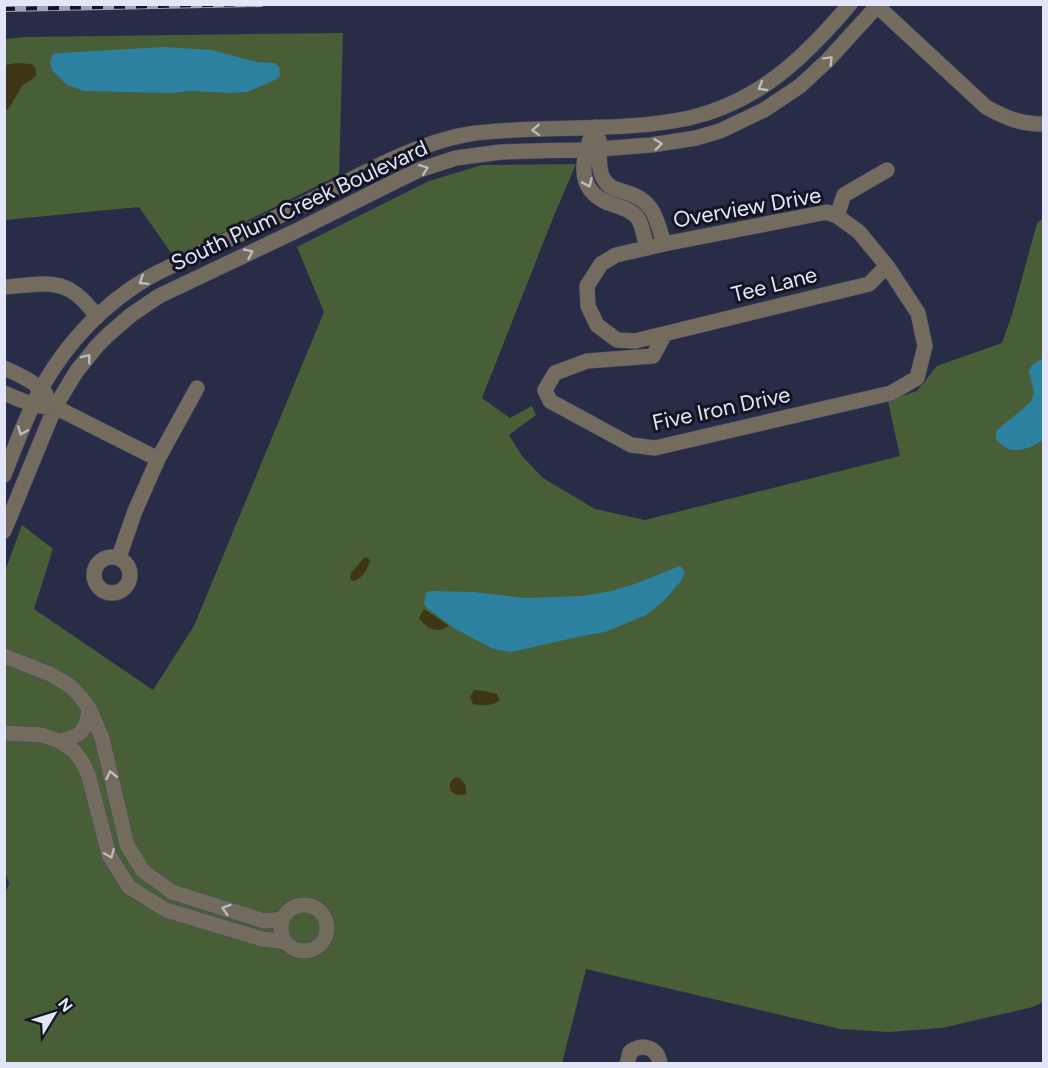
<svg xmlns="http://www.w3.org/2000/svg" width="1048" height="1068" viewBox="0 0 1048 1068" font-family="Figtree,sans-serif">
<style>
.green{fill:#475e37}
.sand{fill:#3e3515}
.water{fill:#2d81a0}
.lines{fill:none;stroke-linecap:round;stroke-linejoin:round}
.minor-casing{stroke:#464a63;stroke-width:16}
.minor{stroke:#726b5e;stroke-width:15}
.rail-casing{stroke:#9fa3b8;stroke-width:6}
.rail{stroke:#131522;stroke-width:4;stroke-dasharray:11;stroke-linecap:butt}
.oneway{stroke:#bbbbc2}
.labels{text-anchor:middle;stroke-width:6;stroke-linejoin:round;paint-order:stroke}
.street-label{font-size:22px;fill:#e2e6f8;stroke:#131522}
</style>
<rect width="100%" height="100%" fill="#282c47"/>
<!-- green -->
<path class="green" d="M343,33L339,175L174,257L139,207L5,220V39L25,37Z
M576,164L553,218L482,398L510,418L532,406L536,415L509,435L522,456L543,478L595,509L645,520L900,456L888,401L917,391L937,366L1002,343L1012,315L1037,223L1043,218V1002L1033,1007L942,1028L889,1032L840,1029L586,969L562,1063H4V897L9,883L4,869L5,571L22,525L53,549L34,609L153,690L194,626L324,312L297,247L429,181L482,165Z"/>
<!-- sand -->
<path class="sand" d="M17,63L32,64L36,69V76L22,86L9,108L5,111V65Z
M366,557L370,560C369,569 360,581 352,581L350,578L351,573L363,559Z
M424,609L449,626C437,634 427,629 419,618Z
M474,690L485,691L497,694L499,699V701C492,706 481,706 473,704L470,697Z
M456,777C464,779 467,787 466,794C462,796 454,795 451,791C449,785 450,780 456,777Z"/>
<!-- water -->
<path class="water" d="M163,47L211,50L257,62L275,63L279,67L280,76L275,80L247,92L232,93L191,91L170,93L84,91L67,85L52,70L50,62L53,54L60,53Z
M1043,358V440C1027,450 1010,457 996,439V431L1031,402L1034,392L1029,372C1031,364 1037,362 1043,358Z
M680,566L685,572L681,581L669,595L660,604L646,615L605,632L582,636L511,652L494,649L476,640L454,628L427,608L424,603L426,593L430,591L473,592L525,598L583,596L611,591L635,584L677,567Z"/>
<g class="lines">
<defs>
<path id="minor" d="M875,4L986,107C1006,118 1020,124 1044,124
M595,127C583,155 573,188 608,203C617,206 630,209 637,217C643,225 644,238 647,248
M599,140C600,153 597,171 605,181C609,188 618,190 625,192C654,200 656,217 664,244
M837,216L844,195L887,170
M4,287C25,286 52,279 70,290C81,296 90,307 97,317
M665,334L653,356L587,361L555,373L545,390L550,401L631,445L655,448L891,393L917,378L925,346L918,313L887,266L859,232L837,216L827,212L664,244L616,255L601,264L587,286L588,306L597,325L617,340L635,341L869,284L887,266
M4,368C20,375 35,382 46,394
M4,393C21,400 36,408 55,407L158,459
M4,475C16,445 27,413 43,385C68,342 103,305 146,279C163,269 183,261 201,252C235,236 270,221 304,204C356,178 411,144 469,134C504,129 541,129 577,128C614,127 652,126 689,118C759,102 805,57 850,4
M4,531L55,407L76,372L97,346L109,334L131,315L159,296L298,230L400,179L419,170L456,158L501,152L599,149L651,145L696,138L720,131L764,110L800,86L828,60L879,4
M94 575a18 18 0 1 1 36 0a18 18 0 1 1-36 0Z
M119,557L135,511L158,459L197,388
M4,656L50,674L69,685L80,696L89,708L102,738L127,845L143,871L172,892L264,921L283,919
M4,733L42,735L59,741L74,751L83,763L89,777L109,855L129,887L166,910L262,939L286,942
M59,741C81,737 87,730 89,708
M281 928a23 23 0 1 1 46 0a23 23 0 1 1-46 0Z
M627,1064L630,1052C643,1042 658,1048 660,1064"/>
</defs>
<!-- minor casing -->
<use href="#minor" class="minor-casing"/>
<!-- minor -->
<use href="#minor" class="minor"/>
<defs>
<path id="rail" d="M4,9L261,4"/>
</defs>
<!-- rail casing -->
<use href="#rail" class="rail-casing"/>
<!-- rail -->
<use href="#rail" class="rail"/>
</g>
<!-- one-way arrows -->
<defs><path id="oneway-chevron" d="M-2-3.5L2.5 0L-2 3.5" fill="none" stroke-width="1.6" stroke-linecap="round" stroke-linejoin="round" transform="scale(1.5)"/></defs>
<g class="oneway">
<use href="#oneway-chevron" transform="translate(829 60) rotate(-45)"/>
<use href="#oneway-chevron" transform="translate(762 87) rotate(149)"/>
<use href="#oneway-chevron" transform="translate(536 130) rotate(178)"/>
<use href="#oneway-chevron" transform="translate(658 144) rotate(-7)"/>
<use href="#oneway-chevron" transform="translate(424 169) rotate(-21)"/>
<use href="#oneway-chevron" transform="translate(588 183) rotate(66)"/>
<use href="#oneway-chevron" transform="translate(249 253) rotate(-25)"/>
<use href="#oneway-chevron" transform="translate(143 281) rotate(148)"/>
<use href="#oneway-chevron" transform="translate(87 358) rotate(-52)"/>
<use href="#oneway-chevron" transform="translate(22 431) rotate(112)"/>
<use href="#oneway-chevron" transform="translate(111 775) rotate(-103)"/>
<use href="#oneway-chevron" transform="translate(110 854) rotate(67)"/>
<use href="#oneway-chevron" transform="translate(226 909) rotate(-163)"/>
</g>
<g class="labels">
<!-- street labels -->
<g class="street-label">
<text transform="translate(299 205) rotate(-25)" y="8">South Plum Creek Boulevard</text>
<text transform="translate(747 207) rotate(-10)" y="8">Overview Drive</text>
<text transform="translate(774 284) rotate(-14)" y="8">Tee Lane</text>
<text transform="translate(721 408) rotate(-12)" y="8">Five Iron Drive</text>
</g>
</g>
<!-- border -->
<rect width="1048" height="1068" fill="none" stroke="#e2e6f8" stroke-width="12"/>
<!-- north arrow -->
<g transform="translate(54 1014) rotate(52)" stroke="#131522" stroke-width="4.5" paint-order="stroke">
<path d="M0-4.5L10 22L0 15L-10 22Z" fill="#e2e6f8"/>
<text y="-9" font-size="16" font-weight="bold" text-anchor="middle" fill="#e2e6f8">N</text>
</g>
</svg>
